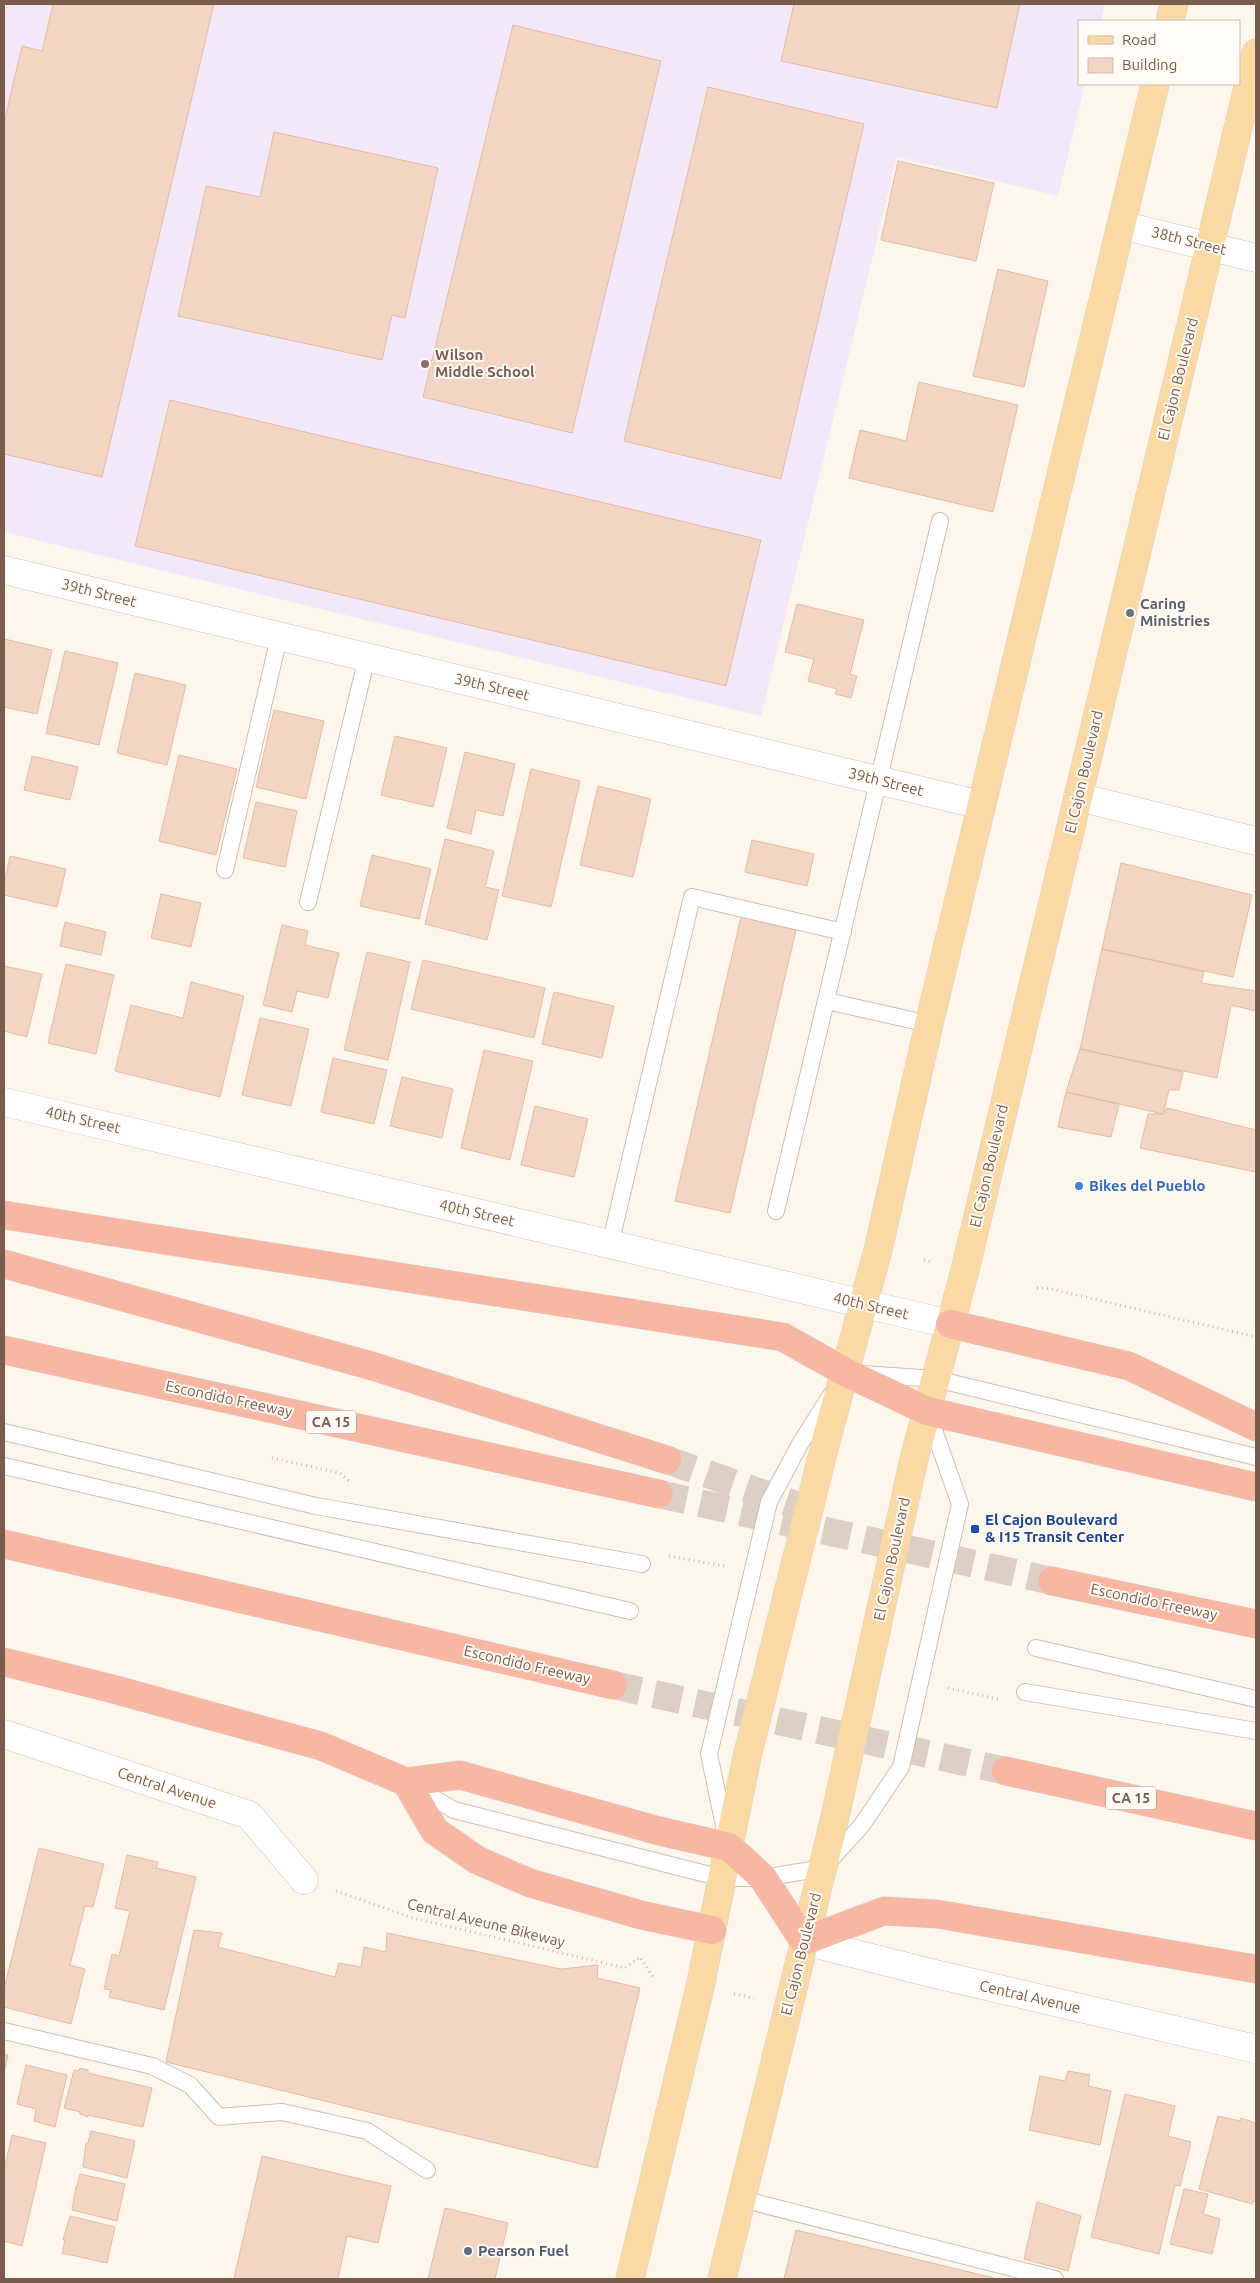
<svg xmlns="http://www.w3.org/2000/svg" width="1260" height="2283" viewBox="0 0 1260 2283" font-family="Ubuntu,sans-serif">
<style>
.education{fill:#f3e8fa}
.building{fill:#f3d5c3;stroke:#e6bba3}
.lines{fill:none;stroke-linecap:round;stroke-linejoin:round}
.highway-tunnel{stroke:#dcd0c4;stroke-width:28;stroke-dasharray:28 14;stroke-linecap:butt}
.lane-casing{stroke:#d1beb0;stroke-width:18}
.street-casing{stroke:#d1beb0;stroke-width:29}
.secondary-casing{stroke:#d6c0b0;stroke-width:29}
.primary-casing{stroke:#dad1cd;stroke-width:29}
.highway-casing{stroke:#dad1cd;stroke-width:29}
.path{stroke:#d9b8a5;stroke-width:3;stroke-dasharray:1 4;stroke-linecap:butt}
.lane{stroke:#fff;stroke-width:16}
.street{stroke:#fff;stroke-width:28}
.secondary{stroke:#fff;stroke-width:28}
.primary{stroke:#fbd9a5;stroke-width:28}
.highway{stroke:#f7b7a3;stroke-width:28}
.education-dot{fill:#8d6e63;stroke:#fffaf3;stroke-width:2}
.worship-dot{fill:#6b7280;stroke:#fffaf3;stroke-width:2}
.shop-dot{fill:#3f7fe0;stroke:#fffaf3;stroke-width:2}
.transit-dot{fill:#1a4fb4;stroke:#fffaf3;stroke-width:2}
.service-dot{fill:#5c6f8a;stroke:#fffaf3;stroke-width:2}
.labels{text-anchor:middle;stroke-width:4;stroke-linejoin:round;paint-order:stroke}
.shield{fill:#fffaf3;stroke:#a28b7f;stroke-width:1}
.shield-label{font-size:14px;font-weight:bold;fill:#7a5c4d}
.street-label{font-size:15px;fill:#7a5c4d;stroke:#fffaf3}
.education-label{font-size:15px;font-weight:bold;fill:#785e54;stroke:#fffaf3;text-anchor:start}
.worship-label{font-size:15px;font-weight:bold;fill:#5b616d;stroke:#fffaf3;text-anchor:start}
.shop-label{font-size:15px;font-weight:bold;fill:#366cbe;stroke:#fffaf3;text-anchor:start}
.transit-label{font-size:15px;font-weight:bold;fill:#164399;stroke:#fffaf3;text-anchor:start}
.service-label{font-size:15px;font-weight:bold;fill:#4e5e75;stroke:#fffaf3;text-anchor:start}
</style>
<rect width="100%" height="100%" fill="#fdf6ec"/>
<!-- education -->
<path class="education" d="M6,4H1105L1101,21H1079V84H1085L1058,196L897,157L761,716L4,532V13Z"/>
<!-- building -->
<path class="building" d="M53,4H214L102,477L4,454V123L22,46L42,51Z
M794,4H1020L997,108L781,61Z
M513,25L661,61L572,433L423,397Z
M708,87L864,124L781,479L624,441Z
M274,132L438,168L405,318L392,315L382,360L178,316L206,186L260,197Z
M898,161L994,183L976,261L881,240Z
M998,269L1048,281L1024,387L973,376Z
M919,382L1018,405L993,512L849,478L860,430L906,441Z
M170,400L761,540L726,686L135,546Z
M797,604L864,620L850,674L857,676L851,698L835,694L837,689L808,681L814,659L785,652Z
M4,639L52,650L37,714L4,707Z
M65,651L118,663L99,745L46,733Z
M135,673L186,685L167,765L117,753Z
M274,710L324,721L306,799L256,787Z
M395,736L447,748L433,807L381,795Z
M465,752L515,764L503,816L476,810L471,834L447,828Z
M179,755L237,769L216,855L159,841Z
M32,756L78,767L70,800L24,790Z
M531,769L580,781L551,907L502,896Z
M598,786L651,799L633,877L580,865Z
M256,802L297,811L285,867L243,858Z
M445,839L494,851L485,887L499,890L487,940L425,924Z
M752,840L814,854L807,886L745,872Z
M372,855L431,869L419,919L360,906Z
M10,856L66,869L57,907L4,895V884Z
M1121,863L1252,895L1233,977L1102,949Z
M161,894L201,903L191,947L151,938Z
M741,917L796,930L730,1213L675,1201Z
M65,922L106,932L101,955L60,946Z
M282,925L308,931L305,945L339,953L328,998L297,991L292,1012L263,1005Z
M1102,949L1204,972L1201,983L1256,991V1011L1231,1005L1217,1078L1080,1049Z
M367,952L410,962L388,1060L344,1050Z
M423,960L545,988L534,1038L411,1009Z
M66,964L114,975L96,1054L48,1043Z
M4,966L42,974L27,1037L4,1031Z
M191,982L244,996L220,1097L115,1071L131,1005L183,1018Z
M554,992L614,1006L602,1058L542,1044Z
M260,1018L309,1029L291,1106L242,1095Z
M1080,1049L1183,1072L1179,1090H1169L1163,1114L1066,1092Z
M484,1050L533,1061L510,1160L461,1148Z
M333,1058L387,1070L374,1124L321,1112Z
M402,1077L453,1089L442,1138L390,1126Z
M1066,1092L1119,1104L1111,1137L1058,1127Z
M535,1106L588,1119L574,1177L521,1165Z
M1167,1108L1256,1130V1172L1140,1148L1148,1114H1163Z
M39,1848L104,1864L93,1907L85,1906L70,1965L85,1969L71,2024L4,2007V1989Z
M127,1855L158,1862L156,1868L196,1877L164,2010L109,1997L111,1990L104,1989L112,1954L119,1956L130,1911L115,1908Z
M194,1930L222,1933L218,1947L335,1977L339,1963L361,1967L364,1947L386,1952L387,1933L561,1969L598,1965L597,1978L640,1988L597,2168L166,2062Z
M4,2054L8,2055L4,2073Z
M26,2065L67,2075L55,2127L34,2121L36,2109L17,2104Z
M80,2068L88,2070V2073L152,2088L143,2127L88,2115V2117L80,2114V2112L64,2108L74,2070L79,2071Z
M1068,2071L1090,2075L1088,2086L1111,2091L1100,2145L1029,2130L1040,2076L1065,2081Z
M1125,2094L1175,2106L1168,2136L1191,2142L1180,2186L1175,2185L1159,2254L1091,2237Z
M1218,2116L1240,2121L1241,2118L1256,2123V2202L1253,2201L1252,2204L1199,2189Z
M91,2131L135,2141L127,2178L83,2167L86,2143H88Z
M12,2135L46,2143L22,2246L4,2241V2170Z
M262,2156L391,2186L378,2243L347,2236L338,2279H234Z
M80,2174L125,2184L117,2221L72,2210L76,2186H77Z
M1184,2189L1208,2194L1203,2214L1220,2219L1212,2254L1170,2244Z
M1037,2202L1081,2216L1068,2271L1024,2259Z
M445,2208L508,2223L495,2279H428Z
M70,2216L115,2227L107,2263L62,2253L65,2240H63Z
M796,2230L998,2279H784Z"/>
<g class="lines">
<!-- highway-tunnel -->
<path class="highway-tunnel" d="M667,1460L825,1515
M659,1494L1052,1581
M613,1685L1006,1771"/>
<defs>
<path id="lane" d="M225,870L279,637
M308,902L367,657
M827,1001L929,1024
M776,1211L940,521
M610,1245L692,897L843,932
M863,1374L936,1379L1256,1457
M4,1432L316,1506L642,1564
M4,1466L630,1611
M1036,1648L1256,1699
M1025,1692L1256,1731
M412,1786L454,1810L722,1878H763L823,1868L862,1825L901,1767L960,1504L928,1413
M726,1835L709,1754L769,1502L800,1444L831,1395
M4,2031L152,2066L190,2085L219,2117L282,2112L367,2131L427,2170
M741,2199L1055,2279"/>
<path id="street" d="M4,570L981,805
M1078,797L1256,841
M4,1734L249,1815L304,1880
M804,1941L935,1974L1256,2049"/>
<path id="secondary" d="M1121,225L1256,258
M4,1102L950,1324"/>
<path id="primary" d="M1170,21L1174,4
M630,2279L700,1987L747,1757L826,1441L878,1250L929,1024L1155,84
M722,2279L834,1821L914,1459L965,1270L1256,53"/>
<path id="highway" d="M4,1215L783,1337L845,1372L927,1411L1256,1487
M4,1264L372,1366L667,1460
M950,1324L1129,1366L1256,1427
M4,1350L659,1494
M4,1544L613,1685
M1052,1581L1256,1624
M4,1662L109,1688L321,1746L406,1782L460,1775L659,1831L729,1847L763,1878L804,1941L884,1911L937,1914L1256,1969
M1006,1771L1256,1826
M406,1782L435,1831L477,1860L530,1883L641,1915L712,1930"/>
</defs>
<!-- lane casing -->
<use href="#lane" class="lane-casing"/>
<!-- street casing -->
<use href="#street" class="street-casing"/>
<!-- secondary casing -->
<use href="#secondary" class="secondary-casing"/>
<!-- primary casing -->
<use href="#primary" class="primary-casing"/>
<!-- highway casing -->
<use href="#highway" class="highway-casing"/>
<!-- path -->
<path class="path" d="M924,1260L931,1262
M1037,1288H1047L1256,1337
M272,1458L340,1473L351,1483
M669,1556L724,1566
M948,1688L998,1699
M336,1891L413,1918L625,1968L640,1957L653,1977
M734,1994L754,1998"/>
<!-- lane -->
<use href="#lane" class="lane"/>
<!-- street -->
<use href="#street" class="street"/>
<!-- secondary -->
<use href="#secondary" class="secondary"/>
<!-- primary -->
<use href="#primary" class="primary"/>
<!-- highway -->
<use href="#highway" class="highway"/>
</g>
<!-- markers -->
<circle class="education-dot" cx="425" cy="364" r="5"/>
<circle class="worship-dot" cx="1130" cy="613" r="5"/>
<circle class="shop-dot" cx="1079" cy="1186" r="5"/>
<rect class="transit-dot" x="970" y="1524" width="10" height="10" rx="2.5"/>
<circle class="service-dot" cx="468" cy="2251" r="5"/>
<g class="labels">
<!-- shield labels -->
<g class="shield">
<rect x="306" y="1410.5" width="50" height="23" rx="4"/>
<rect x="1106" y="1786.5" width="50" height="23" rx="4"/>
</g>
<g class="shield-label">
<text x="331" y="1427">CA 15</text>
<text x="1131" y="1803">CA 15</text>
</g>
<!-- street labels -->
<g class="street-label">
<text transform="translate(1189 241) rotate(14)" y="5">38th Street</text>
<text transform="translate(1178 379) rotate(-76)" y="5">El Cajon Boulevard</text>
<text transform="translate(99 593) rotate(14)" y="5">39th Street</text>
<text transform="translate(492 687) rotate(13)" y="5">39th Street</text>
<text transform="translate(1084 772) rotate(-77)" y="5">El Cajon Boulevard</text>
<text transform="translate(886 782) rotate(14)" y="5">39th Street</text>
<text transform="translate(83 1120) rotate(13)" y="5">40th Street</text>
<text transform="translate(989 1166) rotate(-77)" y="5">El Cajon Boulevard</text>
<text transform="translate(477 1213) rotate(13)" y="5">40th Street</text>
<text transform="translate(871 1306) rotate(13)" y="5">40th Street</text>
<text transform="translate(229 1399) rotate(12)" y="5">Escondido Freeway</text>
<text transform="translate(892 1559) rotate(-78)" y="5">El Cajon Boulevard</text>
<text transform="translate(1154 1602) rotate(12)" y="5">Escondido Freeway</text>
<text transform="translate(527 1665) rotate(13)" y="5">Escondido Freeway</text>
<text transform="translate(167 1788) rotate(18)" y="5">Central Avenue</text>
<text transform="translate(486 1923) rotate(14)" y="5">Central Aveune Bikeway</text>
<text transform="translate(801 1954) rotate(-76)" y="5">El Cajon Boulevard</text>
<text transform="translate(1030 1997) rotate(13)" y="5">Central Avenue</text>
</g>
<!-- education labels -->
<g class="education-label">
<text x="435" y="360">Wilson<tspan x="435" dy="17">Middle School</tspan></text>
</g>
<!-- worship labels -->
<g class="worship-label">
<text x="1140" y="609">Caring<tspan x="1140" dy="17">Ministries</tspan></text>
</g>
<!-- shop labels -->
<g class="shop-label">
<text x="1089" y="1191">Bikes del Pueblo</text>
</g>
<!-- transit labels -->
<g class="transit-label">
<text x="985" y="1525">El Cajon Boulevard<tspan x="985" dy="17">&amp; I15 Transit Center</tspan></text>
</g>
<!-- service labels -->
<g class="service-label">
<text x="478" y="2256">Pearson Fuel</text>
</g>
</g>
<!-- border -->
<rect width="1260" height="2283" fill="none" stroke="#7a5c4d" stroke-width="10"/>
<!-- legend -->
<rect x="1078" y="20" width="162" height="65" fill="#fffaf3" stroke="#cabbb1"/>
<rect x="1088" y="36" width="25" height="8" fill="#fbd9a5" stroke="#cabbb1"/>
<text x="1122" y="45" font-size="15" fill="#7a5c4d">Road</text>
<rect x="1088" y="58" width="25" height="15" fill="#f3d5c3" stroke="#cabbb1"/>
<text x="1122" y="70" font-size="15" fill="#7a5c4d">Building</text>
</svg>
